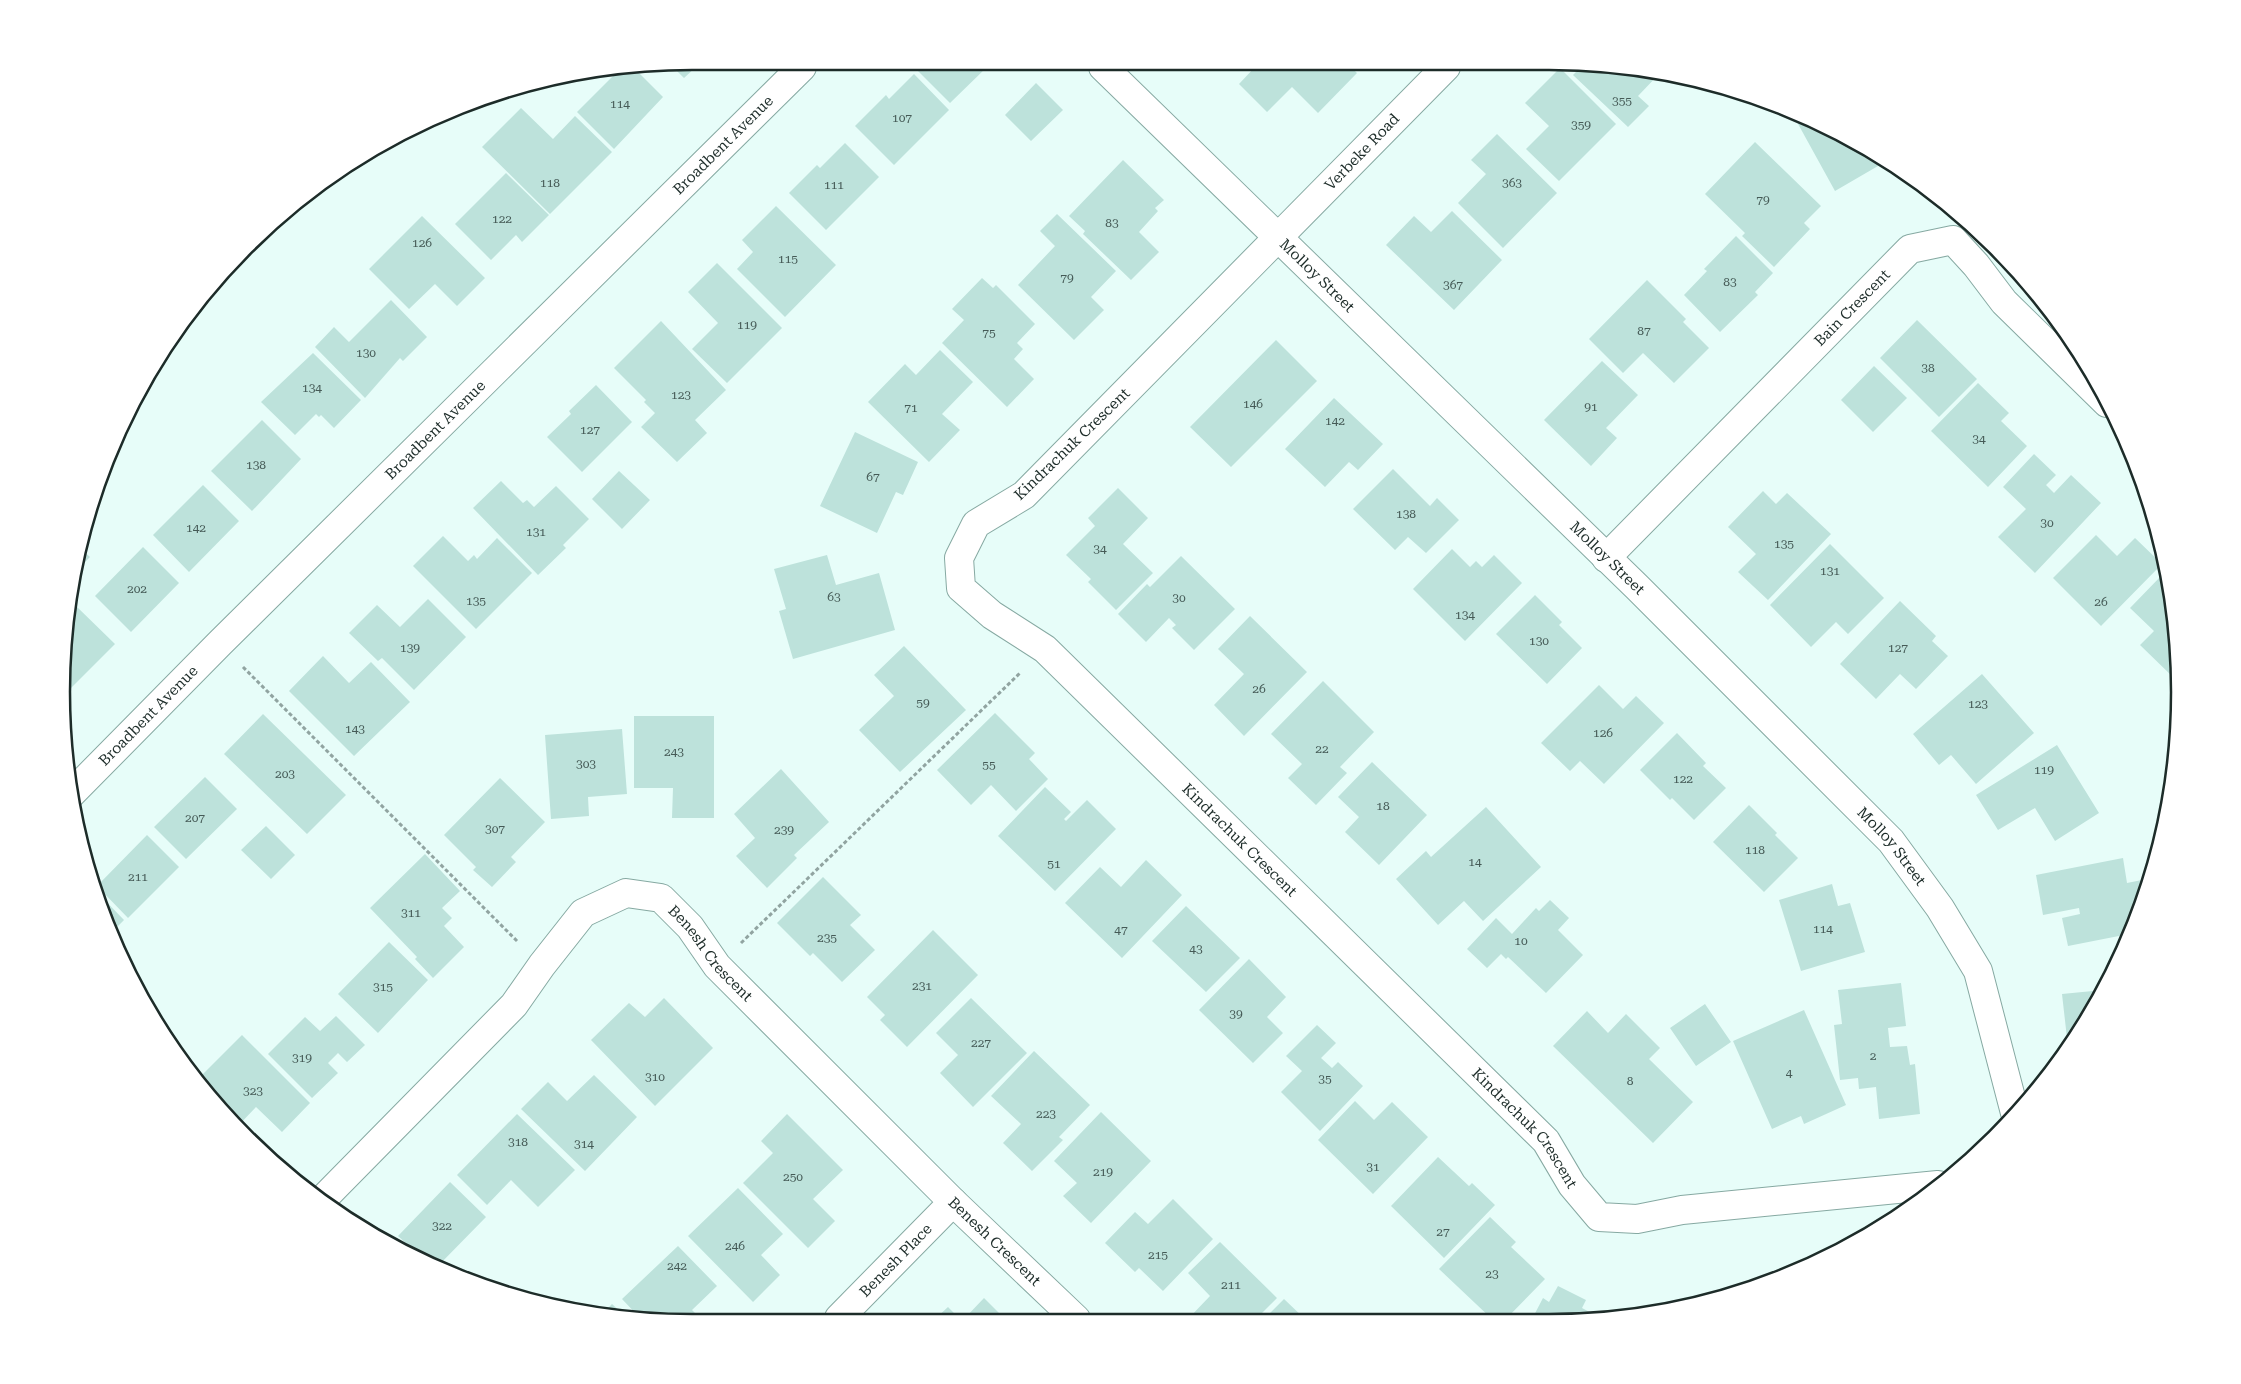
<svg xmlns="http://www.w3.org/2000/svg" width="2241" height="1384" viewBox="0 0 2241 1384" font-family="'Roboto Serif',serif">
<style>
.building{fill:#bde2db}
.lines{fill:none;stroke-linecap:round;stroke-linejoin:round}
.minor-casing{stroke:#86a9a2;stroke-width:30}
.path{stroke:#91a4a1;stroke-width:3;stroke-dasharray:4 2.5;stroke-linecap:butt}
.minor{stroke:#fff;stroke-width:28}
.labels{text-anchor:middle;stroke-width:4;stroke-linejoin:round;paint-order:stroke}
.number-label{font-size:12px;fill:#455a56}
.street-label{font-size:15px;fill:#1d2c29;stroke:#fff}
.rim{fill:none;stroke:#1d2c29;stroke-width:2.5}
</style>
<rect width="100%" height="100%" fill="#e7fdf9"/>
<!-- building -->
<path class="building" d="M622,67H633L663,97L614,149L577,112Z
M673,67H696L684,78Z
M914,67H987L950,103Z
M1255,67H1351L1357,73L1318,113L1292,87L1267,112L1239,84Z
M1581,67H1631L1659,74L1638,96L1649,106L1628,127L1573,75Z
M1560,68L1616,124L1559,181L1526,149L1549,126L1525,103Z
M914,74L949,110L894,165L855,126L886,95L889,99Z
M1036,83L1063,110L1031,141L1005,115Z
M521,108L553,139L575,116L612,152L550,214L482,147Z
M1794,112L1873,157L1878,166L1835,191L1792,113Z
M1497,134L1557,193L1503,248L1458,203L1486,174L1471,160Z
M1755,142L1821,206L1804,223L1810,229L1774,267L1742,236L1745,233L1705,194Z
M845,143L879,177L826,230L789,193L817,165L820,168Z
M1123,160L1164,200L1155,208L1158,211L1139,232L1159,252L1131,280L1083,234L1085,231L1069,216Z
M506,173L549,215L522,242L516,235L491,260L455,224Z
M776,206L836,265L785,317L737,269L753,252L742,240Z
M1452,211L1502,260L1454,310L1386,245L1414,216L1431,232Z
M1057,214L1116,271L1091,297L1104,310L1074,340L1018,285L1055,246L1040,231Z
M422,216L485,278L457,306L435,284L409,309L369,269Z
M1736,236L1773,273L1755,292L1758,295L1720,332L1684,295L1707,271L1704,269Z
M717,263L782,328L727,383L692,349L718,323L688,292Z
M982,278L993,288L996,285L1035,324L1017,343L1023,349L1014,359L1034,379L1007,407L942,343L964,320L952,309Z
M1647,280L1686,319L1683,322L1709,348L1674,383L1643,353L1623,373L1589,339Z
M391,300L427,337L403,361L400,358L365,398L315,347L334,327L349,342Z
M1917,320L1977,379L1939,417L1880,358Z
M661,321L726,390L695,420L707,433L677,462L641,427L655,413L644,402L646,400L614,368Z
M1276,340L1317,381L1231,467L1190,427Z
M940,350L973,382L942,414L960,430L929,462L868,402L905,364L916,375Z
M313,353L361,400L334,428L321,415L319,417L316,414L295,435L261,402Z
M1602,361L1638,395L1606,428L1617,438L1591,466L1544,420Z
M1874,366L1907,398L1873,432L1841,400Z
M1978,383L2009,413L2001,421L2027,446L1988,487L1931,431Z
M596,385L632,422L582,472L547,437L571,414L569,411Z
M1334,398L1383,444L1358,470L1349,462L1325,487L1285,449Z
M262,420L301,459L252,511L211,471Z
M855,432L918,462L903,495L896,492L877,533L820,506Z
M2034,454L2056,475L2046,485L2054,493L2071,475L2101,503L2035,573L1998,537L2026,509L2003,487Z
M1393,469L1430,506L1437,498L1459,520L1426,553L1408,537L1395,550L1353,509Z
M619,471L650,500L622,529L592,499Z
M501,481L523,503L527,500L534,507L556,486L589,519L563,545L566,548L538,575L473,508Z
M203,485L239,521L189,572L153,535Z
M1118,488L1148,518L1123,544L1153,573L1116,610L1088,582L1091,579L1066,555L1095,526L1088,518Z
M1763,491L1776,504L1787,493L1831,534L1768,600L1738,572L1756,554L1728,527Z
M2096,535L2117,556L2135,538L2162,564L2101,626L2053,578Z
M443,536L468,561L474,555L477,559L497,538L532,573L476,629L413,566Z
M1830,544L1884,598L1848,634L1836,622L1811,647L1770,605Z
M143,547L179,583L131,632L95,596Z
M81,549L90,557L76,571L78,560Z
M1452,549L1470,567L1476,561L1482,567L1494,555L1522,583L1465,641L1413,589Z
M827,555L836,585L879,573L895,630L793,659L779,611L786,609L774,569Z
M1181,556L1235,609L1194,650L1172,628L1176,625L1169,618L1146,642L1118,614L1147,584L1150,587Z
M2162,575L2167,580L2174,609L2177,677L2175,679L2140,645L2154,631L2130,608Z
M1535,595L1562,622L1559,625L1582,648L1547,684L1496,634Z
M428,599L466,637L414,690L382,658L378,661L349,633L377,605L400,627Z
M1900,601L1936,636L1932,641L1948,656L1916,689L1900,674L1876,699L1840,664Z
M75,605L115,644L63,696L61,692L66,612Z
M1250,616L1307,672L1244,736L1214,705L1244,674L1218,649Z
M904,646L966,710L900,772L859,730L894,696L874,675Z
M323,656L349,683L371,662L410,702L354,756L289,691Z
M1982,674L2034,733L1976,784L1951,755L1939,765L1913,734Z
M1323,681L1374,732L1340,767L1347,773L1316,805L1288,778L1302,764L1271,734Z
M1599,685L1623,709L1636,696L1664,723L1604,784L1580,761L1570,771L1541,743Z
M995,713L1035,753L1029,759L1048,779L1016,811L991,785L971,805L937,770Z
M263,714L346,795L307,834L224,754Z
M634,716H714V818H672L673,788H634Z
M622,729L627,794L588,797L589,816L551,819L545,735Z
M1677,733L1706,763L1703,766L1726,788L1694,820L1672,798L1670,800L1640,770Z
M2057,745L2099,813L2055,841L2035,808L1998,830L1976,795Z
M1372,762L1427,815L1379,865L1345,832L1359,817L1338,797Z
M781,769L829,822L794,855L797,858L767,888L736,856L755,838L734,814Z
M205,777L237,809L186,859L154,827Z
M500,778L545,822L511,857L516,862L492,887L473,870L476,867L444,835Z
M1045,787L1071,812L1064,819L1066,821L1087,800L1116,829L1055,891L998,836Z
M1749,805L1777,833L1775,835L1798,858L1764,892L1713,842Z
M1486,807L1541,867L1483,921L1464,901L1438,925L1396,879L1426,851L1431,857Z
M266,826L295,855L271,879L241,850Z
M147,835L179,867L128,918L97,886Z
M425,854L460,891L442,908L452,918L444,926L464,947L433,978L415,959L417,957L370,908Z
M2123,858L2127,883L2142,880L2144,893L2129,934L2068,946L2062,918L2080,914L2079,908L2043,915L2036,875Z
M1146,860L1182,895L1122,958L1065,903L1100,867L1121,887Z
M823,877L861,915L850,925L875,950L842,982L813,953L810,956L777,923Z
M1832,884L1838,906L1850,903L1865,952L1801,971L1779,900Z
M93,888L124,920L113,931L95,894Z
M1550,900L1569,918L1558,930L1583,955L1546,993L1508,957L1506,959L1501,954L1487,968L1467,949L1496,918L1512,934L1536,908L1539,911Z
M1186,906L1240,958L1206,992L1152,941Z
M933,930L978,975L907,1047L880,1020L885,1015L867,997Z
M389,942L428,980L378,1033L338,994Z
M1249,959L1286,997L1267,1017L1283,1033L1253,1063L1199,1010Z
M1901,983L1906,1026L1888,1028L1890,1047L1907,1046L1910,1065L1915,1064L1920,1114L1879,1119L1876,1087L1859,1089L1858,1078L1840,1080L1834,1025L1842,1024L1838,990Z
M2103,990L2073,1038L2068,1047L2062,994Z
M664,998L713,1048L655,1106L591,1040L629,1003L645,1017Z
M971,998L1027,1053L973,1107L940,1073L958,1055L936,1033Z
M1705,1004L1731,1042L1696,1066L1670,1028Z
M1804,1010L1846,1105L1804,1124L1801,1116L1772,1129L1733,1041Z
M1587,1011L1608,1033L1626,1014L1660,1048L1649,1059L1693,1102L1653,1143L1553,1046Z
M336,1016L365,1045L347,1062L338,1053L328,1063L338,1073L312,1098L268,1054L305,1017L320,1031Z
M1317,1025L1336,1043L1321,1058L1332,1068L1338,1062L1363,1086L1320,1131L1281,1092L1302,1071L1286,1056Z
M242,1035L310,1103L282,1132L256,1107L237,1127L198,1079Z
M1034,1051L1090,1105L1059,1137L1063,1140L1032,1171L1003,1143L1021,1124L991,1096Z
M594,1075L637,1117L585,1171L521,1109L548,1082L567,1101Z
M1355,1101L1374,1120L1392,1102L1428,1137L1373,1194L1318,1140Z
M1101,1112L1151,1161L1091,1223L1063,1196L1077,1183L1054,1161Z
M517,1114L575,1170L538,1207L511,1180L487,1205L457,1175Z
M787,1114L843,1170L813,1199L835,1221L808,1248L743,1183L773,1153L761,1141Z
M1438,1157L1469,1186L1472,1183L1495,1205L1444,1258L1391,1206Z
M450,1182L486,1217L437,1267L421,1257L398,1236Z
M738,1188L783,1234L761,1255L780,1275L753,1302L688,1236Z
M1173,1199L1213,1239L1163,1291L1139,1268L1135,1272L1105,1243L1135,1212L1148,1224Z
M1490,1217L1516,1242L1511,1247L1545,1279L1504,1321H1494L1439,1269Z
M1220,1242L1277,1298L1255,1320H1187L1210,1296L1188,1273Z
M678,1246L717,1286L692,1310L700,1318H640L622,1299Z
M1558,1286L1586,1300L1582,1308L1599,1317L1598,1320L1531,1321L1543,1298L1549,1302Z
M984,1298L1005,1319H964Z
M1284,1299L1306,1320H1263Z
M612,1304L626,1317L601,1315Z
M948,1307L960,1319H935Z"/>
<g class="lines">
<defs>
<g id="minor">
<path id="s1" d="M1103,67L1637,587L1891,841L1940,908L1978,971L2015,1113"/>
<path id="s2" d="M1446,67L1024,495L976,524L959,558L961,588L992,615L1045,649L1546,1141L1572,1185L1599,1217L1637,1219L1682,1210L1938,1185"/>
<path id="s3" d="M1606,558L1910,249L1953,240L1976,265L2004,302L2107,403"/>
<path id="s4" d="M71,794L220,643L802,67"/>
<path id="s5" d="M322,1200L514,1005L542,965L583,913L626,893L661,898L690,927L717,966L953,1202L1076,1319"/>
<path id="s6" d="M839,1318L953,1202"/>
</g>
</defs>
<!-- minor casing -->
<use href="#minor" class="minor-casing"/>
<!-- path -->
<path class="path" d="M243,667L518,942
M741,943L1020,673"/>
<!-- minor -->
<use href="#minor" class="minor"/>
</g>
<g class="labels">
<!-- number labels -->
<g class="number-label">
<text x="1622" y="105">355</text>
<text x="620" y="108">114</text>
<text x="902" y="122">107</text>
<text x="1581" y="129">359</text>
<text x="550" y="187">118</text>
<text x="1512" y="187">363</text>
<text x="834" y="189">111</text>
<text x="1763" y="204">79</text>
<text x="502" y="223">122</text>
<text x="1112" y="227">83</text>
<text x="422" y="247">126</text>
<text x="788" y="263">115</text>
<text x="1067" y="282">79</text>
<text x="1730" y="286">83</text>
<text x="1453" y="289">367</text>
<text x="747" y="329">119</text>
<text x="1644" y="335">87</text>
<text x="989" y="337">75</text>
<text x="366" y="357">130</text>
<text x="1928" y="372">38</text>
<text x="312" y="392">134</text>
<text x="681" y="399">123</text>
<text x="1253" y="408">146</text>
<text x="1591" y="411">91</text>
<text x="911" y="412">71</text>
<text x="1335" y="425">142</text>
<text x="590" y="434">127</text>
<text x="1979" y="443">34</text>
<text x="256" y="469">138</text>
<text x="873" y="481">67</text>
<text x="1406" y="518">138</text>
<text x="2047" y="527">30</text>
<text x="196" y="532">142</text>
<text x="536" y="536">131</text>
<text x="1784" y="548">135</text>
<text x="1100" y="553">34</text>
<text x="1830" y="575">131</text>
<text x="137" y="593">202</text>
<text x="834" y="601">63</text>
<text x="1179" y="602">30</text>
<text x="476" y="605">135</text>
<text x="2101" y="606">26</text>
<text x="1465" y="619">134</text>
<text x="1539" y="645">130</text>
<text x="410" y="652">139</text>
<text x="1898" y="652">127</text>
<text x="1259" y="693">26</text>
<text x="923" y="707">59</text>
<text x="1978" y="708">123</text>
<text x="355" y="733">143</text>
<text x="1603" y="737">126</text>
<text x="1322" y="753">22</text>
<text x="674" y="756">243</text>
<text x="586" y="768">303</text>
<text x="989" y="769">55</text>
<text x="2044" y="774">119</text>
<text x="285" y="778">203</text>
<text x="1683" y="783">122</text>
<text x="1383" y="810">18</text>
<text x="195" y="822">207</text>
<text x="495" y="833">307</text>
<text x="784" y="834">239</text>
<text x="1755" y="854">118</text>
<text x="1475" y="866">14</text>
<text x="1054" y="868">51</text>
<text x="138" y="881">211</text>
<text x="411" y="917">311</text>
<text x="1823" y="933">114</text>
<text x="1121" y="934">47</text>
<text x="827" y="942">235</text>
<text x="1521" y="945">10</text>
<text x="1196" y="953">43</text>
<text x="922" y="990">231</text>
<text x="383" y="991">315</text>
<text x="1236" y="1018">39</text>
<text x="981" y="1047">227</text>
<text x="1873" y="1060">2</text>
<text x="302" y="1062">319</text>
<text x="1789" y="1077">4</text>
<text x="655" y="1081">310</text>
<text x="1325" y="1083">35</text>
<text x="1630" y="1085">8</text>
<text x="253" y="1095">323</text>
<text x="1046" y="1118">223</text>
<text x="518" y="1146">318</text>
<text x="584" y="1148">314</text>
<text x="1373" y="1171">31</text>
<text x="1103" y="1176">219</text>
<text x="793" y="1181">250</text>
<text x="442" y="1230">322</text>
<text x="1443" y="1236">27</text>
<text x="735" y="1250">246</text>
<text x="1158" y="1259">215</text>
<text x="677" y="1270">242</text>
<text x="1492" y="1278">23</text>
<text x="1231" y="1289">211</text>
</g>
<!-- street labels -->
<g class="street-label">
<text dy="5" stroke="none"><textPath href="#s4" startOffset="920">Broadbent Avenue</textPath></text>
<text transform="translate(1362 152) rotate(-46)" y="5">Verbeke Road</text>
<text dy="5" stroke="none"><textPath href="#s1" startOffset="299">Molloy Street</textPath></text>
<text dy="5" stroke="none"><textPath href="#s3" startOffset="351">Bain Crescent</textPath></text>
<text dy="5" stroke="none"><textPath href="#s4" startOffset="515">Broadbent Avenue</textPath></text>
<text transform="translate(1072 444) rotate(-44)" y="5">Kindrachuk Crescent</text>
<text dy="5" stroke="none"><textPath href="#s1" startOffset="704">Molloy Street</textPath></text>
<text dy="5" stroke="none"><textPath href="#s4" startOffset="110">Broadbent Avenue</textPath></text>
<text dy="5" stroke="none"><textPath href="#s2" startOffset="1102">Kindrachuk Crescent</textPath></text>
<text dy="5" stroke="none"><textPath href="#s1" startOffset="1109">Molloy Street</textPath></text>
<text dy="5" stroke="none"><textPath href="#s5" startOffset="546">Benesh Crescent</textPath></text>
<text dy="5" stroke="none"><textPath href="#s2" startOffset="1508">Kindrachuk Crescent</textPath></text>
<text dy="5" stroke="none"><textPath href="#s5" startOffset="951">Benesh Crescent</textPath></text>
<text dy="5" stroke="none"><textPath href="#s6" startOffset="81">Benesh Place</textPath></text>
</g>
</g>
<!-- crop -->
<path d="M0 0H2241V1384H0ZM692 70H1549A622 622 0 0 1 2171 692V692A622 622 0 0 1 1549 1314H692A622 622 0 0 1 70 692V692A622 622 0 0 1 692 70Z" fill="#fff" fill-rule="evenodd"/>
<path class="rim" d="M692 70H1549A622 622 0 0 1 2171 692V692A622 622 0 0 1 1549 1314H692A622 622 0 0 1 70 692V692A622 622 0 0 1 692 70Z"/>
</svg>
